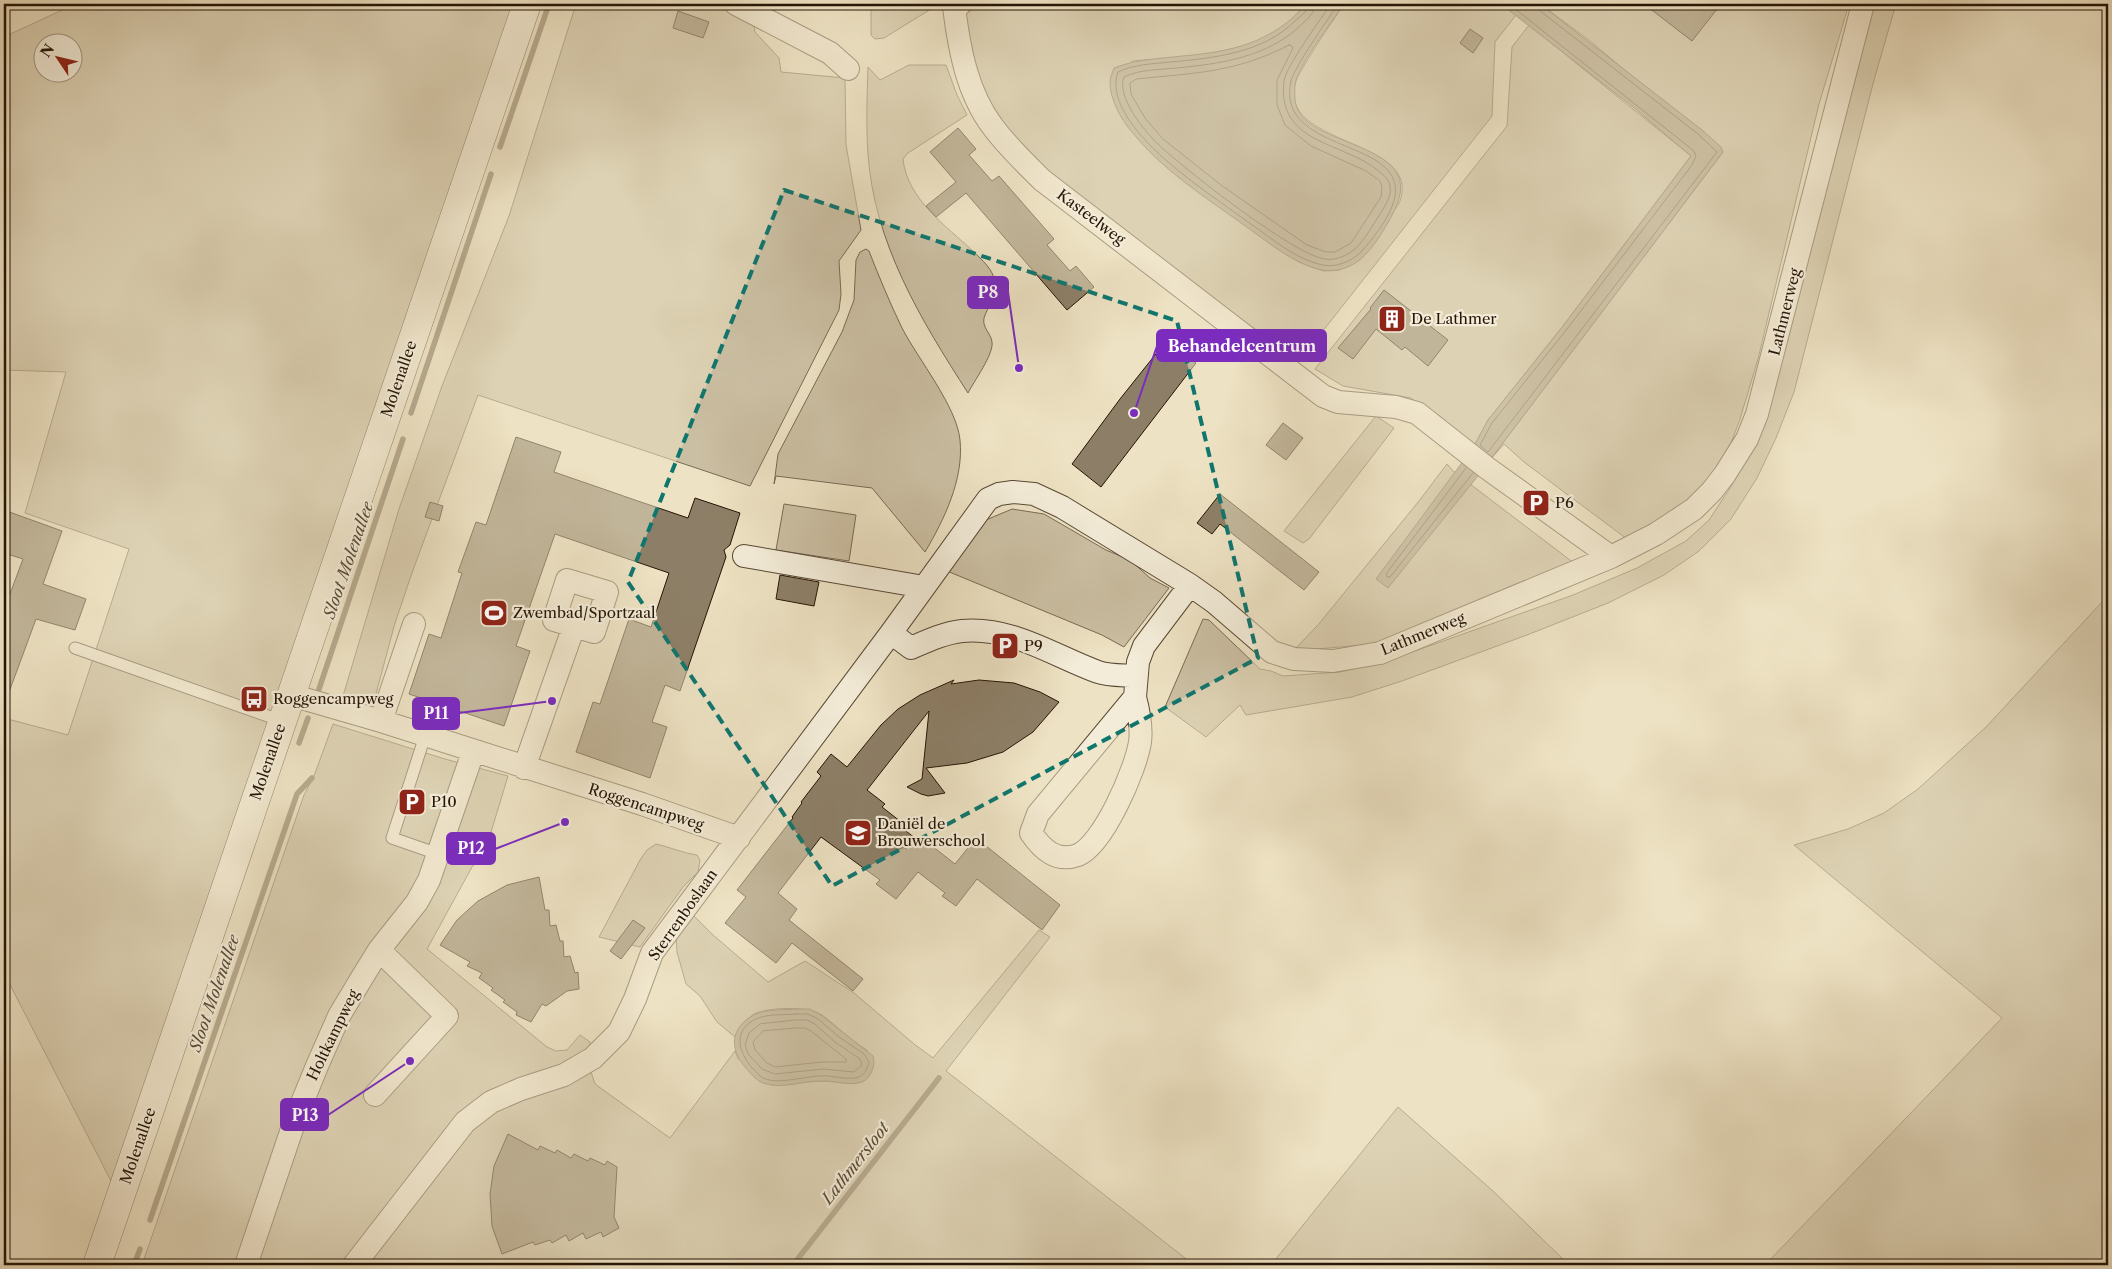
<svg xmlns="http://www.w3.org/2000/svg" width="2112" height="1269" viewBox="0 0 2112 1269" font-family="'Libre Caslon Text',serif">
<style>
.green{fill:#cbbfa3;stroke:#786a54;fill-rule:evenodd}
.water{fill:#a99c82;stroke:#756650}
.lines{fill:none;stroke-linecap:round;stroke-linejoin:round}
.shore{stroke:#685843;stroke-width:1}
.stream{stroke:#756650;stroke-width:5.5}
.building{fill:#8d7f67;stroke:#261404}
.lane-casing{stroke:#584834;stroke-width:13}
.street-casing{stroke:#584834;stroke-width:24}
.secondary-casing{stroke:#261404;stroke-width:29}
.lane{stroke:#f3ecd8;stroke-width:11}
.street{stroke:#f3ecd8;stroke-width:22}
.secondary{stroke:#f3ecd8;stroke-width:28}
.marked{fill:none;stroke:#0f766e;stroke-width:4;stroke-dasharray:10 6;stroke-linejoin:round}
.labels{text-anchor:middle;stroke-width:4.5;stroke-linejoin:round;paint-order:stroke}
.street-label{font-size:15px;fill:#261404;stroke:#f3ecd8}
.poi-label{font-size:15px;fill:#261404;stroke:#f3ecd8;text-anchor:start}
.water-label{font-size:16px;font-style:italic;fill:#5a4a36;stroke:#f3ecd8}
.leader{fill:none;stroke:#7b2cbf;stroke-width:2}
.callout-dot{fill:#7b2cbf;stroke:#f3ecd8;stroke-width:2}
.callout{fill:#7b2cbf;stroke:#7b2cbf;stroke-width:2}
.callout-label{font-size:16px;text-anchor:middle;font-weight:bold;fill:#fff}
</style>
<rect width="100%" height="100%" fill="#ede2c3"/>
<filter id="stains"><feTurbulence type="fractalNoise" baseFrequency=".004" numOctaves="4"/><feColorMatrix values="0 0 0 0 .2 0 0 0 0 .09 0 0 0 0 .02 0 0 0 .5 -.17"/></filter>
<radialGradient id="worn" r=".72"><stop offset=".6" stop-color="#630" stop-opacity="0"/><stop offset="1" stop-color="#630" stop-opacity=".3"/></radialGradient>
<!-- green -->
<path class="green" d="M75,4H514L112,1183L4,973V718L68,735L129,549L25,513L66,372L4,370V37ZM42,42H72V72H42Z
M576,4H750L755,32L779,58L781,72L845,78L846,145L861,230L839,261L841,294L839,310L750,486L478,395L413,570L395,623L373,705L343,696L399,509L442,386L509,216Z
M871,4H939L884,38L875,39L871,35Z
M982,4H1306C1299,12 1290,22 1281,28C1243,56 1177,57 1132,61L1150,152L1205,196L1299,262L1323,271L1340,270C1355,253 1370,236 1385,219C1390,214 1398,207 1400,201C1422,137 1274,147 1296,81C1298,75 1302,70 1305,64C1317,43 1331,24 1344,4H1501L1516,15L1495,42L1492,116L1300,360L1242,320L1046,173L990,109L976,81L961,17Z
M1545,4H1849L1819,104L1758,359L1740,419L1722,467L1700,494L1631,542L1524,462L1504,444L1490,460L1723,152L1590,41L1543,6Z
M1871,4H1896L1874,80L1794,392L1776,438L1757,478L1731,519L1699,551L1664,575L1608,603L1527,635L1402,681L1352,697L1246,715L1240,705L1206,737L1165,707L1203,619L1209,620L1260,669L1271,671L1283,676L1340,672L1384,662L1573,595L1637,568L1686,541L1709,520L1732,485L1749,454Z
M1529,25L1691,156L1563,326L1488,420L1473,448L1411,398L1343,386L1315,369L1507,126L1512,47Z
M909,65H946L957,95L967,115L908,153L903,159C907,199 946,226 973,251C982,260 993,269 995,282C997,295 988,306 984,318C982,328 991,333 992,342C994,354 974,381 968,393C921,320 874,243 868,154C866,125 867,96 868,67L880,80Z
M866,249L869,251C879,277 890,303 902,328C918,359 957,407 960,440C964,479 944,520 925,552L872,488L776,476L774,484L778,454L842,332L854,300L856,260L860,252Z
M1376,416L1394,428L1309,539L1303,543L1284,531Z
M1447,464L1453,471L1583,570L1375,644L1293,651L1318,625L1419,501Z
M784,504L856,515L849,561L776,550Z
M1012,509L1044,514L1106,550L1130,560L1150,578L1169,588L1124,647L1102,635L947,571L986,520Z
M2102,602L2108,607V1265H1765L2002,1018L1794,845L1848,829L1884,813L1918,789L1986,727Z
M333,724L445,759L508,776L485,852L472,867L427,949L547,1047L556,1051L567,1050L580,1035L590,1042L591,1072L595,1084L670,1138L735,1051L738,1059L805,1082L823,1081L855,1083L867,1050C850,1040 837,1026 822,1015C809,1006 768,1007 754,1014C745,1020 739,1028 735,1037L717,1022L700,996L686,984L677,952L676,932L692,914L713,935L768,982L805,961L854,993L914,1044L933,1058L1039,930L1050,937L946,1071L1194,1265H142L304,795L314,776Z
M656,844C670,847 682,853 697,855L700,860L698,872L683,887L640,947L599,937L640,860L647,850Z
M1398,1107L1493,1191L1569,1265H1271Z"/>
<!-- water -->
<path class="water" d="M1306,4H1344C1330,24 1304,58 1296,80C1294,85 1295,94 1295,99C1298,152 1438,137 1391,217C1384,230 1374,247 1363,257C1353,267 1336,273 1322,270C1293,264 1267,241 1244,225C1205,197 1161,169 1131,131C1121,119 1110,99 1110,83C1110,78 1112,73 1114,68C1137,59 1157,59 1182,56C1230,52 1273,43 1306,4Z
M1501,4H1540L1702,130L1721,147L1723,152L1490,460L1473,448L1488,420L1563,326L1691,156L1633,107Z
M1464,460L1481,472L1388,588L1376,579Z
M796,1009H810L821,1015L873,1056C876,1065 871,1078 862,1082C851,1086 835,1081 824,1081C804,1080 782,1090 763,1083C756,1080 751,1074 746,1068C729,1049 730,1028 754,1015C765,1009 784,1010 796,1009Z"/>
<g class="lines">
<!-- shore -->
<path class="shore" d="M1309,4C1308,11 1301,16 1295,21C1263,53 1214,58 1171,62C1152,64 1135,64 1118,72C1111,91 1123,113 1135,128C1163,164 1211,195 1248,222C1270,237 1296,260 1323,265C1336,268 1352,261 1361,252C1474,125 1271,171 1291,81C1292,75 1297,69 1299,64C1311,43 1325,24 1338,4
M1316,4C1315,13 1307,19 1301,25C1268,57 1220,64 1176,68C1159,70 1140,69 1124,77C1116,96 1144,131 1158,144C1184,169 1294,255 1325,259C1335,261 1349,255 1356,248C1365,239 1373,225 1380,214C1385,206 1392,196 1390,186C1389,178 1382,174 1376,169C1339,141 1277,143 1284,81C1286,66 1321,19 1331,4
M1509,4L1694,151L1696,156L1692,165L1567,329L1492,423L1480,445L1488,452L1717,152L1698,134L1539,10L1537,4
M1289,45L1292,46L1293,48L1277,80V105L1285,125L1311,146L1366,171L1380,181L1382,187L1381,197L1351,243L1335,252H1326L1307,245L1221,185L1163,139L1145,118L1131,94L1130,83L1136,79C1194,73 1235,73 1289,45Z
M1466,468L1386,574L1387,577H1390L1473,473
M796,1014H808L818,1019L839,1037L864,1054L869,1062C868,1068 864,1075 859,1077C851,1080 837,1077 828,1076C809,1074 780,1086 763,1078C759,1076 756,1071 752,1068C738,1051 732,1029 758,1018C769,1014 784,1015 796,1014Z
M796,1020H807L815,1024L835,1042L860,1059L862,1065L854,1072L823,1069L775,1074L762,1069L748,1054L745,1045L749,1033L760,1024Z
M796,1028H805L811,1031L846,1059V1062H822L775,1067L767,1063L755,1050L753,1042L763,1031Z"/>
<!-- stream -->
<path class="stream" d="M500,147L549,4
M411,413L491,174
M319,689L403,439
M299,743L308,718
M150,1220L297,794L312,778
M134,1265L140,1249
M793,1265L939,1078"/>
</g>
<!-- building -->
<path class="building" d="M1644,4H1721L1692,41Z
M678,11L709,22L703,38L673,28Z
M1470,29L1483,38L1473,53L1460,43Z
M958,128L976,149L969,155L992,181L999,176L1054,239L1047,245L1070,271L1076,266L1094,287L1067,310L966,193L936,217L926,206L956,182L930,152Z
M1384,290L1448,340L1428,366L1405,347L1402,350L1376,329L1353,359L1338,348L1371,309L1370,308Z
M1167,340L1196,363L1101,487L1072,464L1120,399Z
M1283,423L1303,438L1286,460L1266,445Z
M516,437L561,452L554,472L635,500L688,518L695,498L740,513L730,545L724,550L726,557L680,691L665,685L652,722L667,727L650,778L576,752L593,702L600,704L629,619L651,627L669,573L555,534L516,646L530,651L504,726L409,694L429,634L441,638L462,573L458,572L476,522L486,525Z
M1220,494L1319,572L1304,590L1220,524L1212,534L1197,523Z
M430,502L443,506L439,521L425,517Z
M4,510L62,531L43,584L86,599L75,630L36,619L5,703L4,702V610L23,559L4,553Z
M780,575L819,582L814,606L776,599Z
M954,680L951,684L979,680L1014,683L1040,692L1059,702L1033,732L1003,752L967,763L926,768L945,793L928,796L921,794L907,787L922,779L929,711L867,790L885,804L882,807L905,825L902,828L924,845L927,842L955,864L976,838L1060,905L1042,930L977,879L956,906L942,896L945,893L918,872L896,899L876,884L880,880L821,837L778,893L797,909L789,920L863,979L853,991L792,943L776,963L725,923L746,897L737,890L793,818L792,817L802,803L801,802L821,776L817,772L831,754L847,767L881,725L898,709L920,695Z
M539,877L545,910H549L550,926L556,925L560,941H563L564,957L570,956L575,973L578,972L579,989L567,991L546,1006L542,1004L531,1022L516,1015L517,1012L503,1002L505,1000L491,990L493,988L479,978L482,973L467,966L470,962L440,945L457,920L478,901L507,885Z
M633,920L645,928L621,959L610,951Z
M508,1134L538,1150L540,1146L555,1153L557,1150L571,1158L574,1154L588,1161L590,1158L605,1165L607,1161L617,1167L614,1217L619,1228L603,1237L601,1232L586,1239L583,1233L569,1241L566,1235L552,1243L550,1240L535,1245L533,1242L502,1254L492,1226L490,1194L494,1166Z"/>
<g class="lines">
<defs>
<path id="lane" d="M75,648L282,721
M425,736L392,838L438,854"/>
<path id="street" d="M736,4L830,53L848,69
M960,4L954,7C959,48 967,93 993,127C1007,146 1025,163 1042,180L1323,396L1338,402L1396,407L1417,413L1487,468L1611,557
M744,556L924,587
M891,633L911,648C927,641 944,633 962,631C1011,626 1054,656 1098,672C1109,676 1124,675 1136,676
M291,695L381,721L642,804L739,838
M1135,697C1139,712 1142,727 1140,742C1136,769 1103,845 1078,855C1056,863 1042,849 1031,833L1038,814L1135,697L1138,662L1144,646L1190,585
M381,721L414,624
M524,768L574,626L594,632L607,592L567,580L554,620L574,626
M375,1095L447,1016L379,950
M246,1265L295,1120L317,1066L339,1016L363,976L379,950L417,902L429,880L473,752
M354,1265L465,1122L491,1102L521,1089L564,1075L593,1058L619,1032L635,999L652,953L891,633L988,499L999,494L1013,492L1034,494L1062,507L1190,585L1214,602L1272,652L1294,659L1333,661L1380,653L1611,557L1656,534L1694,509L1712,491L1725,474L1747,439L1757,414L1863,4"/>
<path id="secondary" d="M97,1265L527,4"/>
</defs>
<!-- lane casing -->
<use href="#lane" class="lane-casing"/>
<!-- street casing -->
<use href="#street" class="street-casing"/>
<!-- secondary casing -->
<use href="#secondary" class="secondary-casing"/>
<!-- lane -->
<use href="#lane" class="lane"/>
<!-- street -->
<use href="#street" class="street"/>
<!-- secondary -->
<use href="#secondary" class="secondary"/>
</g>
<!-- marked area -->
<path d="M0 0H2112V1269H0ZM784,190L1177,321L1258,658L832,886L628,582Z" fill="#ede2c3" fill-opacity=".55" fill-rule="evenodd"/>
<path class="marked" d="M784,190L1177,321L1258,658L832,886L628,582Z"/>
<!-- icons -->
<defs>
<symbol id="building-square" viewBox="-11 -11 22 22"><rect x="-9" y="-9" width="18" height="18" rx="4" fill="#8f2418" stroke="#f3ecd8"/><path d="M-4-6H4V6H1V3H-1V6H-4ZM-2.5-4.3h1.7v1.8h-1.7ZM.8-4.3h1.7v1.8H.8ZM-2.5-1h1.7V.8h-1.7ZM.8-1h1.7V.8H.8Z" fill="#fff"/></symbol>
<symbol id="parking-square" viewBox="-11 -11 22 22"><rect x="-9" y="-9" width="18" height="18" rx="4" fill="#8f2418" stroke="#f3ecd8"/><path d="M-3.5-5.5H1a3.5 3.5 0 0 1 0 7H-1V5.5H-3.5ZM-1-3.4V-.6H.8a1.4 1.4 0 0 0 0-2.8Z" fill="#fff"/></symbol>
<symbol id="stadium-square" viewBox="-11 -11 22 22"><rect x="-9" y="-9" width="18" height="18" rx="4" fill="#8f2418" stroke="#f3ecd8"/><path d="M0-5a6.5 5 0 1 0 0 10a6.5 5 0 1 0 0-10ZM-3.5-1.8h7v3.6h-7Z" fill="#fff"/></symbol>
<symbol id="bus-square" viewBox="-11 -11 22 22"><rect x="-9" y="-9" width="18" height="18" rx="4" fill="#8f2418" stroke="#f3ecd8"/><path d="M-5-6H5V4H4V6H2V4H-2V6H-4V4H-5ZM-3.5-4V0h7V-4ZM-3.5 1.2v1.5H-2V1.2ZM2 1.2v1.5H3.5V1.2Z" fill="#fff"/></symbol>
<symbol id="school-square" viewBox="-11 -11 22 22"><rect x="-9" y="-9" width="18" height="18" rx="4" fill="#8f2418" stroke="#f3ecd8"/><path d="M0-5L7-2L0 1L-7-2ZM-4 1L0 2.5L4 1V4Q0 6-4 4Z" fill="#fff"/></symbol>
</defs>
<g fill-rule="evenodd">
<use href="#building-square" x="1376" y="303" width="32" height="32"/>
<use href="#parking-square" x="1520" y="487" width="32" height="32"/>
<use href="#stadium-square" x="478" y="597" width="32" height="32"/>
<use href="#parking-square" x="989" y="630" width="32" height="32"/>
<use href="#bus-square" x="238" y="683" width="32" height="32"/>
<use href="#parking-square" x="396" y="786" width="32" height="32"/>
<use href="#school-square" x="842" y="817" width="32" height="32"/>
</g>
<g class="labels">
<!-- street labels -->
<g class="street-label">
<text transform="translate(1091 217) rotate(37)" y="5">Kasteelweg</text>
<text transform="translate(1785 312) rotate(-76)" y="5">Lathmerweg</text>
<text transform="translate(399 379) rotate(-71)" y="5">Molenallee</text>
<text transform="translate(1423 634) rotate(-22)" y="5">Lathmerweg</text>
<text transform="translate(268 762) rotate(-71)" y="5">Molenallee</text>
<text transform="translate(646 807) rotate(18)" y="5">Roggencampweg</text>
<text transform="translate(683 915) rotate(-55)" y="5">Sterrenboslaan</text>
<text transform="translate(333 1035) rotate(-64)" y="5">Holtkampweg</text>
<text transform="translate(138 1146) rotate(-71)" y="5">Molenallee</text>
</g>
<!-- poi labels -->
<g class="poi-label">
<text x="1411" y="324">De Lathmer</text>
<text x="1555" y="508">P6</text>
<text x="513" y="618">Zwembad/Sportzaal</text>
<text x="1024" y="651">P9</text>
<text x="273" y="704">Roggencampweg</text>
<text x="431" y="807">P10</text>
<text x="877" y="829">Daniël de<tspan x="877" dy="17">Brouwerschool</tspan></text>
</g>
<!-- water labels -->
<g class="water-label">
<text transform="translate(348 560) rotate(-71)" y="6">Sloot Molenallee</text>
<text transform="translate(214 993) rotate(-71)" y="6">Sloot Molenallee</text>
<text transform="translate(855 1163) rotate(-52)" y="6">Lathmersloot</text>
</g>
</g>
<!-- callouts -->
<path class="leader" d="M1019 368L1008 292M1134 413L1157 346M552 701L459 713M565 822L495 849M410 1061L328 1115"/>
<g class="callout-dot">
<circle cx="1019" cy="368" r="5"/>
<circle cx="1134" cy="413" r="5"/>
<circle cx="552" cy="701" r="5"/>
<circle cx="565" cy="822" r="5"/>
<circle cx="410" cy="1061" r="5"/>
</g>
<g class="callout">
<rect x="968" y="277" width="40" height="31" rx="5"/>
<rect x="1157" y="330" width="169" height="31" rx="5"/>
<rect x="413" y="698" width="46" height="31" rx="5"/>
<rect x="447" y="833" width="48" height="31" rx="5"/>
<rect x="281" y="1099" width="47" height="31" rx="5"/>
</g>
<g class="callout-label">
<text x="988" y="298">P8</text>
<text x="1242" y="352">Behandelcentrum</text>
<text x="436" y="719">P11</text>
<text x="471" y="854">P12</text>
<text x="305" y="1121">P13</text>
</g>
<!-- margin -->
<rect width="2112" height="1269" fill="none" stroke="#ede2c3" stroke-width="20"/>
<rect x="5" y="5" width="2102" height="1259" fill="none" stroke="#261404" stroke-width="2.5"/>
<rect x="10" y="10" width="2092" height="1249" fill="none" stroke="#261404"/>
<!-- north arrow -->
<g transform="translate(58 58) rotate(305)"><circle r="24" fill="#f3ecd8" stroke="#a19683"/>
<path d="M0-4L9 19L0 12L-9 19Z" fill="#8f2418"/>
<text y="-8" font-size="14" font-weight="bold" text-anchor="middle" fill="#261404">N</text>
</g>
<rect width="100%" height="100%" filter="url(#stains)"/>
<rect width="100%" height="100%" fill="url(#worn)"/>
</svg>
